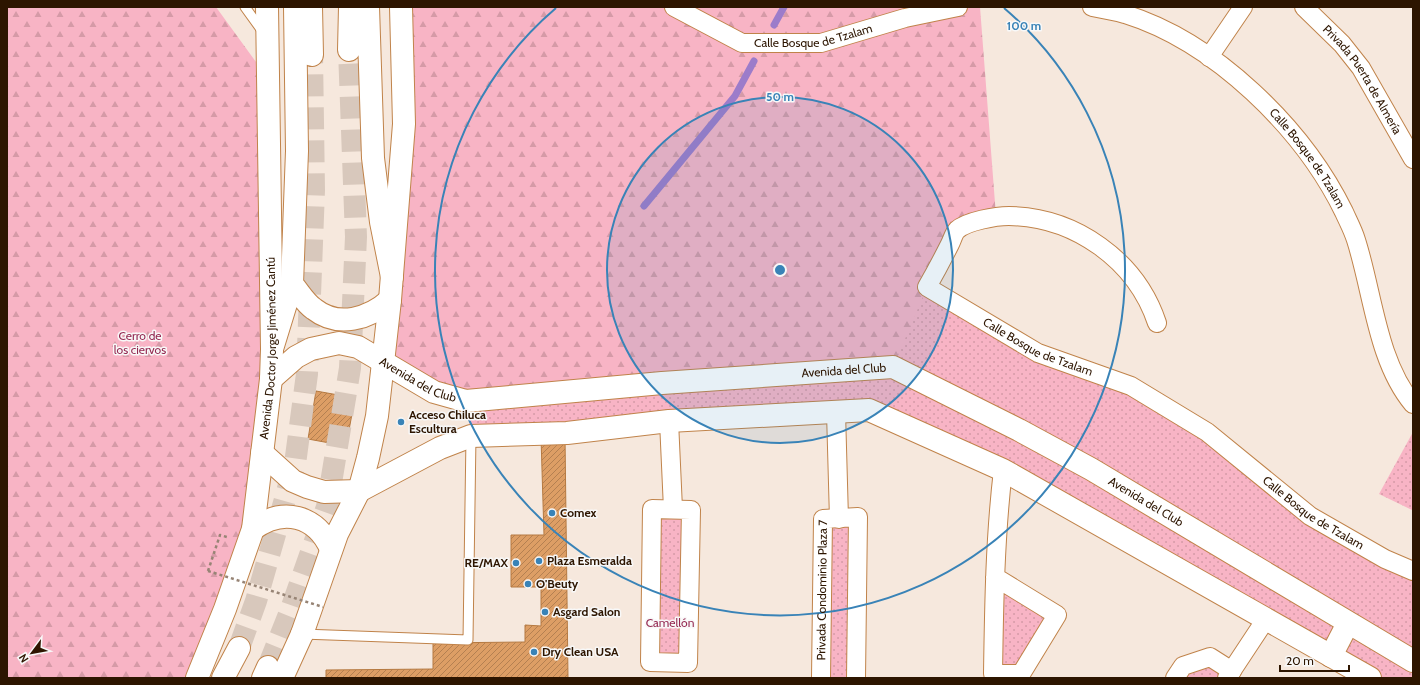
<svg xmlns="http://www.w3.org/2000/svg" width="1420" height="685" viewBox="0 0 1420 685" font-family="Cabin,sans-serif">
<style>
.grass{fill:url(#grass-dots)}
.forest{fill:url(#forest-firs)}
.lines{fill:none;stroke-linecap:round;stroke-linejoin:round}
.stream{stroke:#9c7cca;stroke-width:7}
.building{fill:url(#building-hatch);stroke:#b57940}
.secondary-tunnel{stroke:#d8c8bc;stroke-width:22;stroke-dasharray:22 11;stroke-linecap:butt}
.service-casing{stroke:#c0834a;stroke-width:11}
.minor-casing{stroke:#c0834a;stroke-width:20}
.tertiary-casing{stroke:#c0834a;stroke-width:24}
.secondary-casing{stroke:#c0834a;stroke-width:24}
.path{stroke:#978475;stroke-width:2.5;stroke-dasharray:3 3;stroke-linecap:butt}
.service{stroke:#fff;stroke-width:9}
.minor{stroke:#fff;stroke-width:18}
.tertiary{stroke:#fff;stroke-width:22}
.secondary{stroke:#fff;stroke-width:22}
.path-bridge{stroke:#978475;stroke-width:2.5;stroke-dasharray:3 3;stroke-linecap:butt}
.ring{fill:none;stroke:#3983b7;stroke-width:2}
.poi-dot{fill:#3983b7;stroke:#f8f8f8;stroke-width:1.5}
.labels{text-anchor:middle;stroke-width:3;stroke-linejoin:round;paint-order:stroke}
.street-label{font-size:12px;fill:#2d1500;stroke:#f8f8f8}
.park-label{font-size:12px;fill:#942851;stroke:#f8f8f8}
.poi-label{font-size:12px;font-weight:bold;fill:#2d1500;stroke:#f8f8f8;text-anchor:start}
.centre{fill:#3983b7;stroke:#f8f8f8;stroke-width:2}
.ring-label{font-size:12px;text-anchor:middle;font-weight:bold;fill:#3983b7;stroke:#f8f8f8;stroke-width:3;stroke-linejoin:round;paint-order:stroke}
</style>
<defs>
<pattern id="grass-dots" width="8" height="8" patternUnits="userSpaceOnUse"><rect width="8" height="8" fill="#f8b4c5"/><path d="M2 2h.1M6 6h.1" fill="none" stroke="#d59aa7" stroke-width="1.8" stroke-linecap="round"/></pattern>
<pattern id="forest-firs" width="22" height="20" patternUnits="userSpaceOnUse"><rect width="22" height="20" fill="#f8b4c5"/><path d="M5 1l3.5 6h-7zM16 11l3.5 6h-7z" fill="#d59aa7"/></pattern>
<pattern id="building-hatch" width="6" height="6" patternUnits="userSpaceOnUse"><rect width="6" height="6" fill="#dd9e65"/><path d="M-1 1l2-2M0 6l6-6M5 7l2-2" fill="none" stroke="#b48051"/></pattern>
</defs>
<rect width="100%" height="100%" fill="#f6e8dd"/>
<!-- grass -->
<path class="grass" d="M927,287L990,325L1131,386L1310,516L1413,571V678H1370L869,410L471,436L466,401Z
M1413,432V508L1412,510L1379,494Z
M652,509L691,510L688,663L650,662Z
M823,519H858L856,678H821Z
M995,577L1057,615L1021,674H993Z
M1210,657L1227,678H1175Z"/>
<!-- forest -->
<path class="forest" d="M7,7H216L267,77L259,493L197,678H7Z
M401,7H980L996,216L957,230L927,287L893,367L466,401L382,362Z"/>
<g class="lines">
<!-- stream -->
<path class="stream" d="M774,25L784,7
M644,206L735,96L754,61"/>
</g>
<!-- building -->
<path class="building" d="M316,391L355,398L346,446L308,439Z
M541,437H565L568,678H326V670L433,669V643L525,642V625L541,626V587H511V535H544Z"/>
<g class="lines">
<!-- secondary-tunnel -->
<path class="secondary-tunnel" d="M239,648L256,601L295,464L307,374L314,190L312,55
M268,667L290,612L327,507L350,368L356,237L349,50"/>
<defs>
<path id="service" d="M245,7L263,32
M302,634L468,640L471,436"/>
<g id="minor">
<path id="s1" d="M674,7L742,43H821L905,18L958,7"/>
<path id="s2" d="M1092,7C1103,9 1114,11 1125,14C1215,42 1303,128 1344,212C1348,221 1353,230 1356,240C1373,293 1377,361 1413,404"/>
<path id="s3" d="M1304,7L1342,44L1361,68L1413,159"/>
<path d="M1209,57L1243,7"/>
<path id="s4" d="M1157,323C1136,260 1075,217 1009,216C996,216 967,221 957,230C954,233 952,240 950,244C943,258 935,273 927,287L1038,353L1131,386L1207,432L1310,516L1385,559L1413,571"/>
<path d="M836,412L839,519"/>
<path d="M669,421L673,509"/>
<path d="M652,509L691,510L688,663L650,662Z"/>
<path d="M995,577L1057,615L1021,674H993C994,605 995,538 1003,470"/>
<path id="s5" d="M821,678L823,519L858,517L856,678"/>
<path d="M1175,678L1183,666L1210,657L1232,671"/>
<path d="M1227,678L1266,619"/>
</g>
<g id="tertiary">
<path id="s6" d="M271,379L296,357L311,349L339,343L358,347L434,392L466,401L662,383L893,367L1019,430L1091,469L1413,661"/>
<path d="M262,453L293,481L307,487L324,492L359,491L440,448L471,436L567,433L669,421L869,410L1003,470L1370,678"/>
<path d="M253,529C283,507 316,515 331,549"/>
<path d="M302,634L337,534L359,491L368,458L377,416L390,300L404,124L401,7"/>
<path d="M1331,656L1348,623"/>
<path id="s7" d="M197,678L225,609L253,529L271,379L272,349L267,7"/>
</g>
<path id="secondary" d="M311,7L312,55
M368,7L373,158L381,222L392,277
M349,50L350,7
M292,284C299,292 305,303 314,309C338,328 369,319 390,300
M272,349L292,284L297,151L295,7
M223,678L239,648
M263,678L268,667
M282,678L302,634"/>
</defs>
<!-- service casing -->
<use href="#service" class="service-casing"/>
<!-- minor casing -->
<use href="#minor" class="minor-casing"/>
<!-- tertiary casing -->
<use href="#tertiary" class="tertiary-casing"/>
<!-- secondary casing -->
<use href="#secondary" class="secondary-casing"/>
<!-- path -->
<path class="path" d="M208,571L220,535L227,537"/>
<!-- service -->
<use href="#service" class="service"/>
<!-- minor -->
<use href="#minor" class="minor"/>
<!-- tertiary -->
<use href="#tertiary" class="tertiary"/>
<!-- secondary -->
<use href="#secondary" class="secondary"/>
<!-- path-bridge -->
<path class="path-bridge" d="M208,571L323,607"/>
</g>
<!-- distance rings -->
<circle cx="780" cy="270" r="173" fill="#3983b7" fill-opacity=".12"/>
<g class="ring">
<circle cx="780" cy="270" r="173"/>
<path d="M1004 8A345 345 0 1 1 556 8"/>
</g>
<!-- markers -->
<g class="poi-dot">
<circle cx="401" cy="422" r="4"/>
<circle cx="552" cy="513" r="4"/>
<circle cx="539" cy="561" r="4"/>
<circle cx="516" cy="563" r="4"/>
<circle cx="528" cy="584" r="4"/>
<circle cx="545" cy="612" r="4"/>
<circle cx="534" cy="652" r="4"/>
</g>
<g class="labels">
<!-- street labels -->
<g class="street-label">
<text dy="4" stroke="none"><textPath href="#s1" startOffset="149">Calle Bosque de Tzalam</textPath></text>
<text dy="4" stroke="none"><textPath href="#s3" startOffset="94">Privada Puerta de Almería</textPath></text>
<text dy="4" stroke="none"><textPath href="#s2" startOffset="271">Calle Bosque de Tzalam</textPath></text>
<text dy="4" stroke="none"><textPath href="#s4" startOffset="440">Calle Bosque de Tzalam</textPath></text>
<text dy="4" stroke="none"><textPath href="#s7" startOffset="341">Avenida Doctor Jorge Jiménez Cantú</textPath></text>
<text dy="4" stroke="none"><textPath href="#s6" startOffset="599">Avenida del Club</textPath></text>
<text dy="4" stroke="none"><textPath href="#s6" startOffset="167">Avenida del Club</textPath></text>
<text dy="4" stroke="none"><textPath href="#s6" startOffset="935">Avenida del Club</textPath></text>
<text dy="4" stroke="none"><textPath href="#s4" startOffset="764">Calle Bosque de Tzalam</textPath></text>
<text dy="4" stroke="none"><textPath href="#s5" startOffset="88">Privada Condominio Plaza 7</textPath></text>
</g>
<!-- park labels -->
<g class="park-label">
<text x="140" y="340">Cerro de<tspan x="140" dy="14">los ciervos</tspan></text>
<text x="670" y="627">Camellón</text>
</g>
<!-- poi labels -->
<g class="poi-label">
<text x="409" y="419">Acceso Chiluca<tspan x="409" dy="14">Escultura</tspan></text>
<text x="560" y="517">Comex</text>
<text x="547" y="565">Plaza Esmeralda</text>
<text x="508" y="567" text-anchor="end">RE/MAX</text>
<text x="536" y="588">O'Beuty</text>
<text x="553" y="616">Asgard Salon</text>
<text x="542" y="656">Dry Clean USA</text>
</g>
</g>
<circle cx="780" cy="270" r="6" class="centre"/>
<g class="ring-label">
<text x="1024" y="30">100 m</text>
<text x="780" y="101">50 m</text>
</g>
<!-- border -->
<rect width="1420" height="685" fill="none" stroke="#2d1500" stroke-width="16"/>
<!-- north arrow -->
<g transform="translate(32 653) rotate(238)" stroke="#f8f8f8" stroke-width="3" paint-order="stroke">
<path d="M0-3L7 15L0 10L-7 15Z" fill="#2d1500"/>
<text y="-6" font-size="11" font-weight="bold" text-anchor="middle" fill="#2d1500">N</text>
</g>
<!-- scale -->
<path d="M1280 665v6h69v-6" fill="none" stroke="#2d1500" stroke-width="2"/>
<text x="1286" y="665" font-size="12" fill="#2d1500" stroke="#f8f8f8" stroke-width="3" paint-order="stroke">20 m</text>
</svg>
